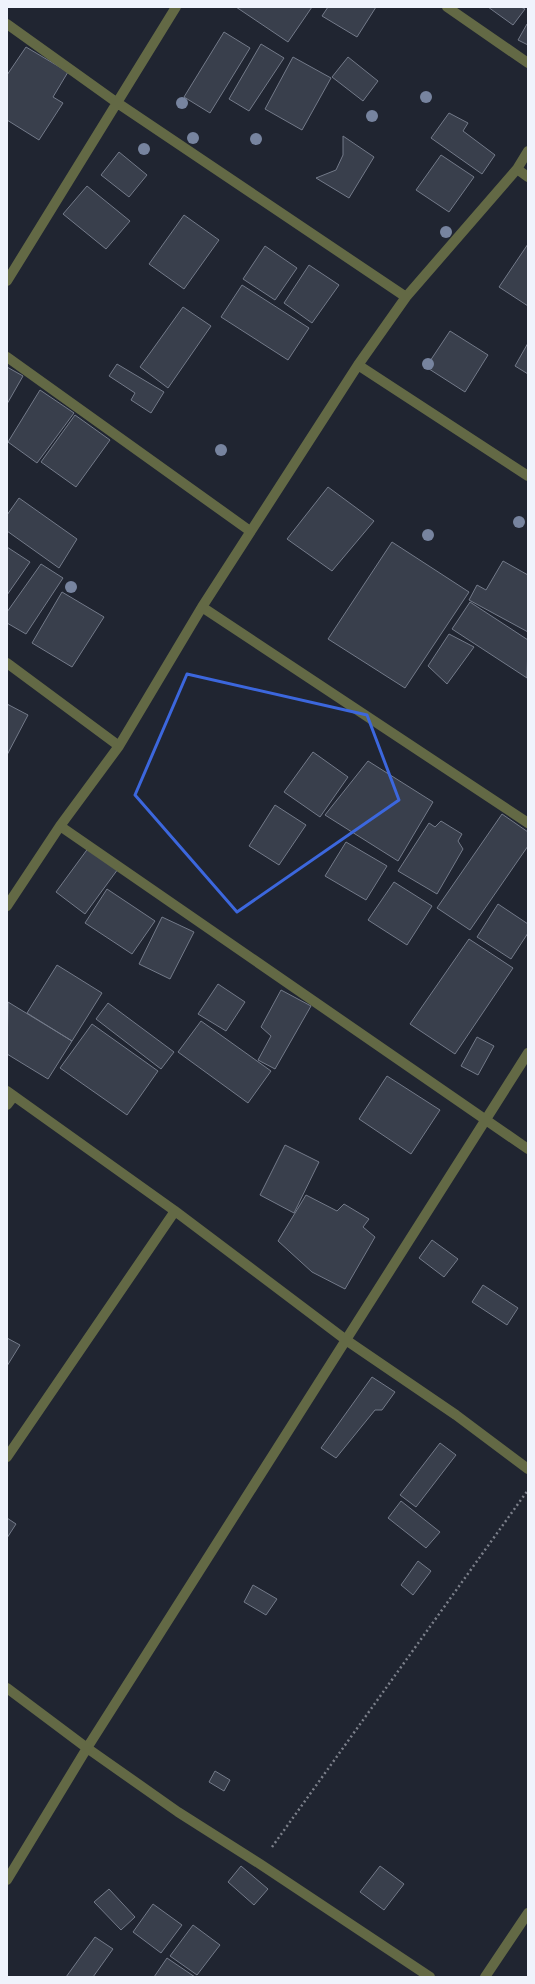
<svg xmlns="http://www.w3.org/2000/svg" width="535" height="1984" viewBox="0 0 535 1984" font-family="Karla,sans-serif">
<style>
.building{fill:#393f4c;stroke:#737a89}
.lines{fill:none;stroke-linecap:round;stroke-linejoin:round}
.path{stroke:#7c808b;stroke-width:2.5;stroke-dasharray:2 3;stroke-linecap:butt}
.street{stroke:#636945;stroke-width:10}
.tree{fill:#77849f}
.marked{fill:none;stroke:#3c67dd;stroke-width:3;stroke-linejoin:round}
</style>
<rect width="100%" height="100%" fill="#202531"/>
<!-- building -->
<path class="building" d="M236,7H312L288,42Z
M328,7H376L357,37L322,16Z
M488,7H521L525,9L513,25Z
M527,24L528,25V45L518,40Z
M224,32L250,48L210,113L184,97Z
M261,44L284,58L249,111L229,99Z
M26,47L68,72L53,97L63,103L39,140L7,120V75Z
M293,57L331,78L302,130L265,109Z
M348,57L378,81L363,101L332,77Z
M449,113L468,123L463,131L495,155L482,174L431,138Z
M343,136L374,157L349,198L316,178L336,170L343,155Z
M119,152L147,175L129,197L101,175Z
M441,155L474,177L449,212L416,190Z
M87,186L130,221L106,249L63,214Z
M184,215L219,240L184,289L149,264Z
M528,244V306L499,287Z
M265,246L297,268L275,300L243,279Z
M309,265L339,285L312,323L284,303Z
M242,285L309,328L288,360L221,317Z
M183,307L211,326L168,388L140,367Z
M450,331L488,355L465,392L426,367Z
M528,343V374L515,366Z
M117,364L164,392L151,413L131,400L135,393L109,376Z
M7,367L23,376L7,404Z
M40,390L74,413L37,463L8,442Z
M75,415L110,440L76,487L41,462Z
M328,487L374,521L332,571L287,539Z
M19,498L77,539L59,568L7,531V515Z
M392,542L469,592L405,688L328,639Z
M7,547L30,562L7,595Z
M503,561L528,575V632L469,600L477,585L486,590Z
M41,564L63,578L26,634L7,623V612Z
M62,592L104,617L72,667L32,643Z
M470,602L528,640L527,678L452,629Z
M449,634L474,647L447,684L428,666Z
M7,704L28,715L7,755Z
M313,752L348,777L320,817L284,792Z
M368,761L433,802L398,861L325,815Z
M275,805L306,825L279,865L249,846Z
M502,814L528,832V846L470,930L437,908Z
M441,821L462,834L458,841L463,849L437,894L398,871L429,823L435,827Z
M346,842L387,866L366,900L325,876Z
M89,847L118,869L85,914L56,892Z
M394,882L432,906L407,945L368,920Z
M107,889L155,921L132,954L85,923Z
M498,904L528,924V933L511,959L477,937Z
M162,917L194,932L170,979L139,964Z
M469,939L513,968L455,1054L410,1024Z
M57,965L102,993L72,1041L27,1013Z
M218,984L245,1002L226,1031L198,1014Z
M281,990L311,1006L275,1069L258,1060L271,1036L261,1027Z
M8,1002L72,1041L48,1079L7,1054Z
M108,1003L174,1052L161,1069L96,1019Z
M201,1021L271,1071L248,1103L178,1052Z
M92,1024L158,1071L127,1115L60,1068Z
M477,1037L494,1046L478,1075L461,1066Z
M387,1076L440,1110L411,1154L359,1119Z
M285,1145L319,1162L294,1213L260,1195Z
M306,1195L337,1211L344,1204L369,1219L363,1227L375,1237L345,1289L312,1272L278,1241Z
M432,1240L458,1259L444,1277L419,1258Z
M483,1285L518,1308L507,1325L472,1302Z
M7,1338L20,1345L7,1366Z
M372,1377L395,1392L382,1410H375L336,1458L321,1448Z
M440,1443L456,1455L416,1507L400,1495Z
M401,1501L440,1532L426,1548L388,1518Z
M7,1518L16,1524L7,1538Z
M418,1561L431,1571L413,1595L401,1585Z
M253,1585L277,1599L266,1615L244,1602Z
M215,1771L230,1780L224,1791L209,1782Z
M241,1866L268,1889L254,1905L228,1882Z
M380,1866L404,1884L384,1910L360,1892Z
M109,1889L135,1917L121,1930L94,1902Z
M153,1904L182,1925L161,1953L133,1932Z
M193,1925L220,1945L197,1975L170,1956Z
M95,1937L113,1949L93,1977H66Z
M167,1958L195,1977H154Z"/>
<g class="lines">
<!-- path -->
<path class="path" d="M272,1847L528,1490"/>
<!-- street -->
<path class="street" d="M447,7L528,63
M7,24L116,102L406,297
M517,169L528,177
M7,281L176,7
M7,357L250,531
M358,365L528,476
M202,607L528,823
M7,663L119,746
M60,826L528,1149
M7,906L60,826L119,746L202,607L358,365L406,297L517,169L528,151
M7,1091L175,1211L346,1340L456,1415L528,1469
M7,1105L14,1096
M7,1457L175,1211
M7,1688L87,1748L178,1812L260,1864L430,1977
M7,1880L87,1748L528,1053
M485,1977L528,1913"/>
</g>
<!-- trees -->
<g class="tree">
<circle cx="426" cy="97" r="6"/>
<circle cx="182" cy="103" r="6"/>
<circle cx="372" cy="116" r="6"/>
<circle cx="193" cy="138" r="6"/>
<circle cx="256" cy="139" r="6"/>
<circle cx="144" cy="149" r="6"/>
<circle cx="446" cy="232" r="6"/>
<circle cx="428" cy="364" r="6"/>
<circle cx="221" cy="450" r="6"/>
<circle cx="519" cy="522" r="6"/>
<circle cx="428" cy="535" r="6"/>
<circle cx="71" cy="587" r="6"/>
</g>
<!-- marked area -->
<path class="marked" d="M187,674L367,715L399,800L237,912L135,795Z"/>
<!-- border -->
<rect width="535" height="1984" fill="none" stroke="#eff3fc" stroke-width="16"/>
</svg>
